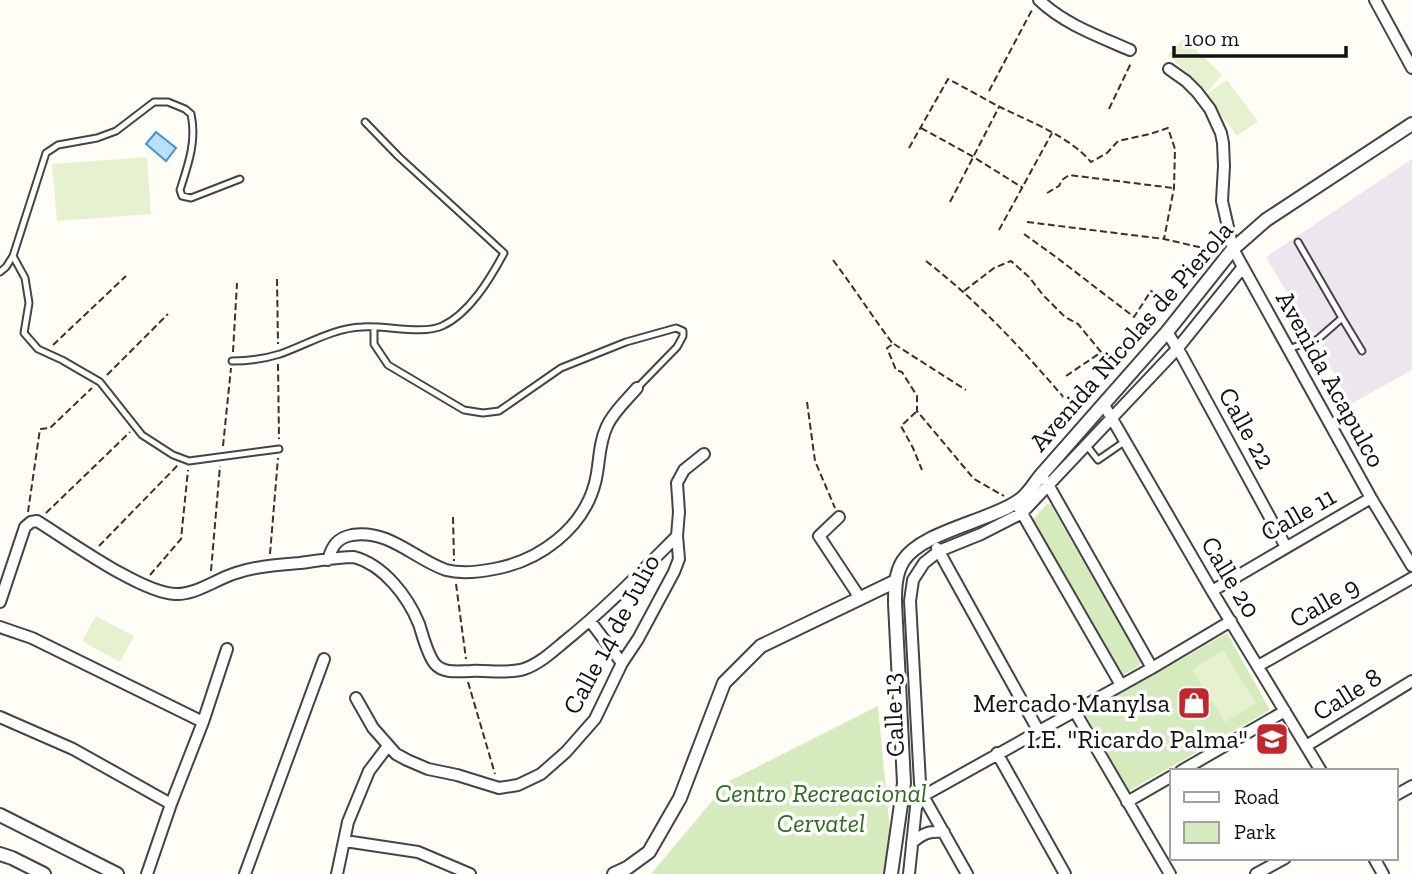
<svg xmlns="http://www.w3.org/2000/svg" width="1412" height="874" viewBox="0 0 1412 874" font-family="'Zilla Slab',serif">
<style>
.industrial{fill:#eee6ef}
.green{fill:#d5ebbd}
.pitch{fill:#e6f2cf}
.water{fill:#b9e0f7;stroke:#3f96cf;stroke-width:2}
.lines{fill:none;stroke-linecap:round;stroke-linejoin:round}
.service-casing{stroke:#444;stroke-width:9}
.minor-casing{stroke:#444;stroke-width:14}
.tertiary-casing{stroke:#444;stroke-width:16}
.path{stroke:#333;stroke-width:2;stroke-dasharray:7 3.5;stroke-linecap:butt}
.service{stroke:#fff;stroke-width:5}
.minor{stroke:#fff;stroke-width:10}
.tertiary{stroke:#fff;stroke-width:12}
.labels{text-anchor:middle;stroke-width:7;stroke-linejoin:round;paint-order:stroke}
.street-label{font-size:26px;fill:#111;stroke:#fff}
.poi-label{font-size:26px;fill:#111;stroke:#fff;text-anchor:end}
.park-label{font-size:26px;font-style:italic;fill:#2f6b1f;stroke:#fff}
</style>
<rect width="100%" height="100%" fill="#fffdf5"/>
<!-- industrial -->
<path class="industrial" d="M1412,159V370L1351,404L1320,349L1326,341L1322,332H1310L1266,257Z"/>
<!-- green -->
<path class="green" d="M1047,504L1051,505L1141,662L1139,666L1119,677L1030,523Z
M1227,633L1270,710L1129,791L1085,714Z
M878,706L894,874H651L729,781Z"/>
<!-- pitch -->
<path class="pitch" d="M1184,38L1222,75L1207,92L1168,55Z
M1227,80L1258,121L1237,136L1206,95Z
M147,157L151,214L57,221L52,164Z
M96,616L134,636L120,662L82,641Z
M1223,650L1256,703L1225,722L1192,670Z"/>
<!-- water -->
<path class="water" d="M156,132L176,148L166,161L146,144Z"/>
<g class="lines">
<defs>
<path id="service" d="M13,256L25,278L29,303L24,333L38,349L62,360L100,382L142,435L173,455L189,461L279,449
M0,272L6,267L13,256L46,153L58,145L97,138L116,131L154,102H168L185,109L191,114C197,141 188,165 180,190L182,196L191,198L240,179
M1342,318L1362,351
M374,327V344L388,365L464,410L483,413L499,411L561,368L626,342L676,328L683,331V336L677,347L638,387
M1288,349L1318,339L1342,318L1298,242
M232,361C249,361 264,359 280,354C306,345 333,328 362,327C385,325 422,335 442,326C469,314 490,279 504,253L398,156L365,122
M1087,446L1098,460L1124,442"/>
<path id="minor" d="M1039,0C1064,24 1098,36 1130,50
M1375,0L1412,68
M1169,69L1186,81L1197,92L1210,109L1221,133L1223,143L1224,166L1222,201L1233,249L1371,498L1412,566
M1167,332L1182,356L1286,547
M1104,405L1212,591L1321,771
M1046,481L1152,668
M1019,508L1121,685
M839,517L819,536L860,598
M937,548L1038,730
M328,560C332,546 337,538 352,535C389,529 414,559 446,570C461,574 479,572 494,569C539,561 583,529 595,483C600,464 598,445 607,426C614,411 626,401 637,388
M1212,591L1371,498
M0,602L25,527L31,522L37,521C68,540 141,593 175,594C196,595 216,579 236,573C257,566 278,565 300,563C317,561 336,557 354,557C384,565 408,597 419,624C423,636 427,654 435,664C444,674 459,671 471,671C487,670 508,674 524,669C539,664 552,652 564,642C604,610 640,573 677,536
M590,621L622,663
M0,627L32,638L203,722L171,804L147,874
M1258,666L1412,578
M356,698L373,728L396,754L407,760L428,769L457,775L499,788L518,785L541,774L566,752L595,719L622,663L638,639L674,572L679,559L677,536L679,512L677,483L684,470L704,454
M1074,710L1170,874
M0,717L73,749L171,804
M203,722L227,649
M1306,746L1412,681
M997,753L1065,874
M1181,771L1285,711
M1396,795L1412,786
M1127,802L1172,776
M345,841L418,852L470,874
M912,843C923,833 929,831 944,832
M1374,858L1383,874
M245,874L324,659
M337,874L348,822L369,771L388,746
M909,874L916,807L923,796L1152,668L1231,621
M967,874L923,796L920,783L910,601L913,580L924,563L939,551L981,534L1022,513L1177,349L1243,267
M1256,874L1285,858"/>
<path id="tertiary" d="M0,815L117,874
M0,854L12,858L44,874
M614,874L627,868L649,852L680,798L724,683L761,646L896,581
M891,874L904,783L895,603C895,590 895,574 903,561C922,531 992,521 1021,499C1029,493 1035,482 1042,474L1167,332L1233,249L1266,220L1412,124"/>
</defs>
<!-- service casing -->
<use href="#service" class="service-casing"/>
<!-- minor casing -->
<use href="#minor" class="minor-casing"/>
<!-- tertiary casing -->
<use href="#tertiary" class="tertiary-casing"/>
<!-- path -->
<path class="path" d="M989,91L1033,8
M1109,109L1131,63
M921,128L972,156L1023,188
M909,148L948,79C966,88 984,99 1002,108C1031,122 1070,137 1091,162L1107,153L1118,141L1150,134L1168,128L1175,149L1174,188L1164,239
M1047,193L1059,186L1062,180L1069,175L1173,188
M950,202L999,107
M1027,222L1164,239L1216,251
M999,230L1052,133
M1024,234L1056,257L1134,317L1151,291L1173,305
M833,260C854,288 872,316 893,344L887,348L896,370L902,372L917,396V411L974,479L1004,496
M926,261C984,306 1031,359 1078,414
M277,279L278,344
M964,291L994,268L1011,261L1029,277L1043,295L1065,317L1078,324L1101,352L1114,371
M894,344L966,390
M53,345L126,276
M233,352L237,283
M278,364L279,439
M107,375L168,314
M1066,376L1100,353
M807,402L815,461L835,508
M916,412L901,426L913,448L922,470
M223,446L231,368
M28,512L40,429L50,428L92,388
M46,513L130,432
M453,517L454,561
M99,546L178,465
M270,554L278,458
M211,571L220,466
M150,575L181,539L188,470
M456,584L466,659
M468,682L495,774"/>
<!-- service -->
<use href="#service" class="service"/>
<!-- minor -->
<use href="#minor" class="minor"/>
<!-- tertiary -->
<use href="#tertiary" class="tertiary"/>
</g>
<!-- icons -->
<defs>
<symbol id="shop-square" viewBox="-11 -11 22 22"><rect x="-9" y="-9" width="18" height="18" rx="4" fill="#c4262e" stroke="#fff"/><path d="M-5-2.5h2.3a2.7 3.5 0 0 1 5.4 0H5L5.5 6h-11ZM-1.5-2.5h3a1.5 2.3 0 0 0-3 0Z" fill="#fff"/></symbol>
<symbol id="school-square" viewBox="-11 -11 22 22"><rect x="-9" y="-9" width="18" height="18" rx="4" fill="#c4262e" stroke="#fff"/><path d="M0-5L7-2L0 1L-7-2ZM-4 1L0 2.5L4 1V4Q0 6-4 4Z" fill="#fff"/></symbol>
</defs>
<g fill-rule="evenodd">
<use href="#shop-square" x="1175" y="684" width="38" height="38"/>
<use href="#school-square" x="1253" y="720" width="38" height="38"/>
</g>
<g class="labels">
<!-- street labels -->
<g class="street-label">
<text transform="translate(1131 336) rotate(-49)" y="9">Avenida Nicolas de Pierola</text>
<text transform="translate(1331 379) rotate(61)" y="9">Avenida Acapulco</text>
<text transform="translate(1247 428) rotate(61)" y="9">Calle 22</text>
<text transform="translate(1298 514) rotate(-30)" y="9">Calle 11</text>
<text transform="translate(1231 577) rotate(59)" y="9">Calle 20</text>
<text transform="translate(1324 602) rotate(-30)" y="9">Calle 9</text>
<text transform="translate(611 634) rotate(-62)" y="9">Calle 14 de Julio</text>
<text transform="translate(1347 694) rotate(-32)" y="9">Calle 8</text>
<text transform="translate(893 715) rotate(-93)" y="9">Calle 13</text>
</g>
<!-- poi labels -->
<g class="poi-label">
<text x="1170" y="712">Mercado Manylsa</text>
<text x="1248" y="748">I.E. "Ricardo Palma"</text>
</g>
<!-- park labels -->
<g class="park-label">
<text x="821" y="802">Centro Recreacional<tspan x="821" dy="30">Cervatel</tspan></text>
</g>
</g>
<!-- legend -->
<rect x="1170" y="769" width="228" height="91" fill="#ffffff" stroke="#a0a0a0" stroke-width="2"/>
<rect x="1184" y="792" width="35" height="10" fill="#ffffff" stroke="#a0a0a0" stroke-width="2"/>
<text x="1234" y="804" font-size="21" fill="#111111">Road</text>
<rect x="1184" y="822" width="35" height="21" fill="#d5ebbd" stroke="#a0a0a0" stroke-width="2"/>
<text x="1234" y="839" font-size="21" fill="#111111">Park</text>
<!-- scale -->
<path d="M1174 46v10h172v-10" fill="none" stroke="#111111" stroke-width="3.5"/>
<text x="1184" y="46" font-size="21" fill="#111111" stroke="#ffffff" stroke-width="5" paint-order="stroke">100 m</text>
</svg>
